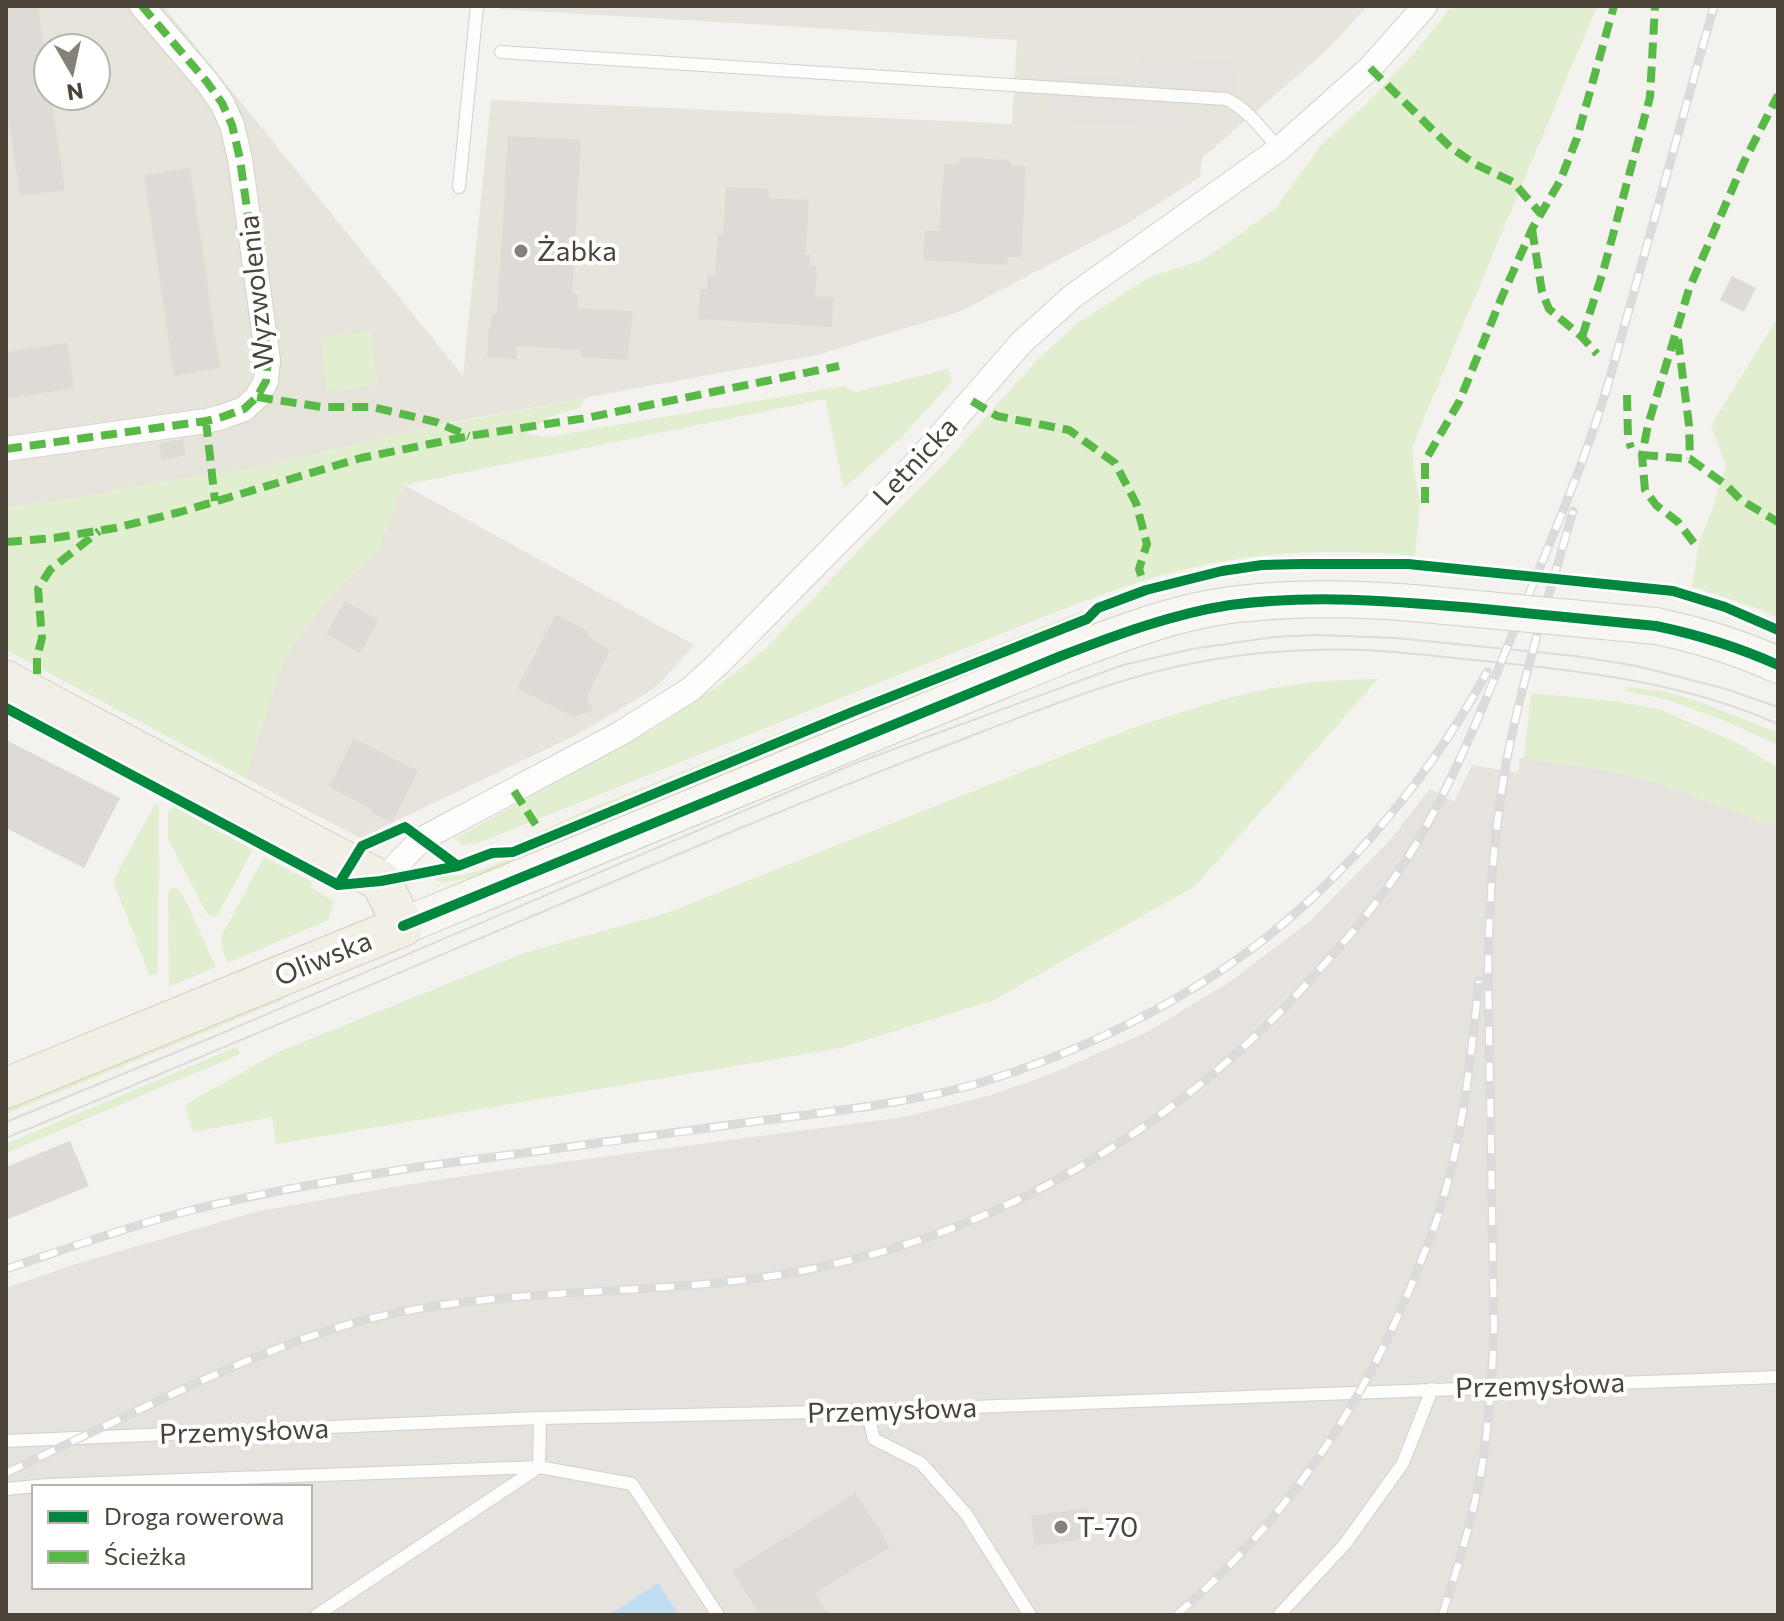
<svg xmlns="http://www.w3.org/2000/svg" width="1784" height="1621" viewBox="0 0 1784 1621" font-family="Commissioner,sans-serif">
<style>
.residential{fill:#e7e4dc;fill-rule:evenodd}
.industrial{fill:#e6e2de;fill-rule:evenodd}
.green{fill:#e1eecf}
.parking{fill:#e6e3df}
.water{fill:#c0ddf1}
.building{fill:#dedbd6}
.lines{fill:none;stroke-linecap:round;stroke-linejoin:round}
.lane-casing{stroke:#d2d0cb;stroke-width:14}
.street-casing{stroke:#d2d0cb;stroke-width:26}
.secondary-casing{stroke:#d3cfc5;stroke-width:38}
.primary-casing{stroke:#d6cebb;stroke-width:42}
.lane{stroke:#fdfdfc;stroke-width:12}
.street{stroke:#fdfdfc;stroke-width:24}
.secondary{stroke:#f7f6f1;stroke-width:36}
.primary{stroke:#f2efe6;stroke-width:40}
.tram{stroke:#dbdbda;stroke-width:2}
.rail-casing{stroke:#dbdbda;stroke-width:9}
.rail{stroke:#fff;stroke-width:6;stroke-dasharray:18;stroke-linecap:butt}
.secondary-bridge-casing{stroke:#d3cfc5;stroke-width:38;stroke-linecap:butt}
.secondary-bridge{stroke:#f7f6f1;stroke-width:36}
.quiet{stroke:#58b947;stroke-width:8;stroke-dasharray:16 8;stroke-linecap:butt}
.cycleway-casing{stroke:#fff;stroke-width:15}
.cycleway{stroke:#00873e;stroke-width:10}
.poi-dot{fill:#868178;stroke:#fff;stroke-width:3}
.labels{text-anchor:middle;stroke-width:8;stroke-linejoin:round;paint-order:stroke}
.poi-label{font-size:28px;fill:#4b4439;stroke:#fff;text-anchor:start}
.street-label{font-size:28px;fill:#4b4439;stroke:#fff}
</style>
<rect width="100%" height="100%" fill="#f4f2ee"/>
<!-- residential -->
<path class="residential" d="M6,6H163L463,376L491,100L1012,124L1017,40L499,9L500,6H1367L1328,49L1202,158L1200,177L1128,223L959,312L817,355L448,423L254,468L124,488L91,496L6,508ZM48,48H96V96H48Z
M404,485L694,645L659,684L644,695L576,735L360,838L245,778L285,656L321,608L331,593L376,554Z"/>
<!-- industrial -->
<path class="industrial" d="M1520,758L1613,771L1654,782L1778,827V1615H6V1288L76,1264L255,1212L405,1185L512,1169L904,1117L991,1095L1053,1073L1147,1032L1231,981L1310,921L1389,841L1430,789L1454,802L1472,765L1518,773ZM34,1487H310V1587H34Z"/>
<!-- green -->
<path class="green" d="M1452,6H1597L1412,447L1413,465L1420,502L1415,556C1337,548 1257,551 1181,570C1139,580 1099,596 1058,611L478,843L464,845L454,839L657,727L722,683L765,649L878,530L943,465L1038,359L1079,322L1150,277L1203,260L1275,209L1321,145L1365,105L1414,53Z
M1778,317V618L1761,610L1692,586L1699,541L1712,511L1726,466L1711,426Z
M370,331L378,385L327,392L320,338Z
M948,369L952,381L902,437L844,488L825,399L404,485L376,554L331,593L321,608L285,656L245,778L6,650V508L91,496L124,488L254,468L427,428L586,398L579,408L549,417L526,434L547,437L844,386L855,392Z
M1079,612H1084L1080,616L504,848L584,811Z
M1086,626H1089L475,877L443,883L436,880L441,877L464,875L484,869Z
M1378,679L1195,886L994,1000L840,1048L276,1144L272,1117L193,1132L185,1105L278,1052L524,953L664,914L1130,729C1183,712 1236,693 1292,685C1320,681 1349,679 1378,679Z
M1627,687L1668,692L1697,701L1778,733V745L1730,723L1669,700L1625,691Z
M1531,693L1620,702L1659,709L1741,745L1778,768V827L1654,782L1613,771L1524,759Z
M155,804L159,806L158,973L150,976L113,881Z
M174,807L253,850L219,912L214,918L207,914L168,839V812Z
M264,857L312,882L310,887L334,901L328,920L228,963L222,947V935Z
M174,888H177L182,893L216,967L169,987L168,895L171,889Z
M281,994L283,1000L6,1114V1108Z
M237,1047L240,1054L6,1153V1144Z"/>
<!-- parking -->
<path class="parking" d="M1050,49L1066,50L1065,75L1137,78L1139,55L1238,61L1235,108L1187,105L1185,128L1046,121Z"/>
<!-- water -->
<path class="water" d="M658,1583L679,1615H609Z"/>
<!-- building -->
<path class="building" d="M6,6H38L48,75V96H51L65,190L20,196L6,104Z
M508,136L581,140L572,294H578V308L633,311L627,360L581,357V350L517,346L516,359L487,357L489,327H491L492,314H497Z
M960,157L1010,160V165L1026,166L1021,258L1008,257L1007,265L923,260L925,230L939,231L944,164L959,165Z
M190,168L220,368L174,376L144,175Z
M726,187L769,189V198L809,200L805,255H810V266H817L815,296L834,297L832,327L698,319L700,289H707V275L715,276L718,235H723Z
M1732,276L1756,288L1744,312L1720,300Z
M67,343L74,388L6,399V352Z
M183,439L186,455L162,460L159,443Z
M345,601L379,620L360,653L326,634Z
M556,614L589,632L587,636L610,650L587,696L593,712L572,716L517,688Z
M354,738L418,771L392,823L371,812L372,809L329,787Z
M6,740L120,798L84,868L6,828Z
M70,1141L89,1186L6,1220V1167Z
M856,1493L890,1547L815,1593L829,1615H760L732,1571Z
M1087,1508L1091,1538L1035,1546L1031,1516Z"/>
<g class="lines">
<defs>
<path id="lane" d="M501,52L1226,99C1248,109 1263,131 1279,149
M459,187L477,6
M867,1411L874,1439L921,1463L966,1514L1030,1615
M6,1441L540,1418L867,1411L1778,1377
M6,1489L47,1485L539,1467L632,1484L718,1615
M317,1615L539,1467L540,1418
M1279,1615L1345,1544L1403,1463L1432,1389"/>
<path id="street" d="M6,449L206,421L222,417L244,409L257,397L266,381L268,360L240,159L232,125L222,103L207,82L142,6
M381,881L422,839L621,733L691,689L719,663L920,459L1022,342L1073,296L1279,149L1370,68L1425,6"/>
<path id="secondary" d="M1656,626C1699,635 1738,647 1778,665
M403,926L1061,656C1116,635 1172,613 1230,605C1292,597 1352,598 1413,603"/>
<path id="primary" d="M6,681L381,881L403,926L6,1088"/>
</defs>
<!-- lane casing -->
<use href="#lane" class="lane-casing"/>
<!-- street casing -->
<use href="#street" class="street-casing"/>
<!-- secondary casing -->
<use href="#secondary" class="secondary-casing"/>
<!-- primary casing -->
<use href="#primary" class="primary-casing"/>
<!-- lane -->
<use href="#lane" class="lane"/>
<!-- street -->
<use href="#street" class="street"/>
<!-- secondary -->
<use href="#secondary" class="secondary"/>
<!-- primary -->
<use href="#primary" class="primary"/>
<!-- tram -->
<path class="tram" d="M6,1122L225,1032L856,763L1123,665L1192,649L1273,637L1316,635L1396,638L1575,656L1637,666L1726,689L1778,707
M6,1138C253,1037 497,930 743,827C825,793 906,761 989,729C1055,704 1124,676 1194,663C1250,652 1307,648 1363,650C1407,652 1451,658 1494,662C1592,672 1688,684 1778,724"/>
<defs>
<path id="rail" d="M1605,395L1714,6
M6,1269C66,1249 126,1227 188,1211C264,1192 341,1179 418,1167C529,1152 640,1138 751,1122C825,1112 900,1105 972,1085C1058,1060 1145,1021 1220,971C1328,900 1426,785 1487,672
M6,1473C60,1447 114,1422 168,1396C244,1361 322,1326 406,1311C544,1285 687,1297 825,1266C1007,1227 1174,1127 1301,990C1346,941 1390,891 1423,832C1464,759 1494,679 1526,601C1555,530 1586,459 1608,384
M1176,1615C1285,1523 1365,1403 1417,1271C1426,1248 1436,1226 1442,1202C1464,1131 1471,1055 1479,981
M1442,1615C1458,1568 1472,1520 1481,1472C1489,1425 1492,1377 1494,1330L1488,972C1489,901 1494,829 1507,759C1523,675 1550,593 1573,511"/>
</defs>
<!-- rail casing -->
<use href="#rail" class="rail-casing"/>
<!-- rail -->
<use href="#rail" class="rail"/>
<defs>
<path id="secondary-bridge" d="M1413,603L1656,626"/>
</defs>
<!-- secondary-bridge casing -->
<use href="#secondary-bridge" class="secondary-bridge-casing"/>
<!-- secondary-bridge -->
<use href="#secondary-bridge" class="secondary-bridge"/>
<!-- quiet -->
<path class="quiet" d="M1370,68L1450,147L1475,164L1513,182L1541,214
M1532,229L1542,292L1549,309L1582,337L1597,354
M1582,337L1603,272L1650,97L1655,6
M1678,339L1689,425L1690,459
M1627,395L1628,438L1631,448
M257,397L322,407H372L436,422L469,436
M972,401L997,416L1069,430L1115,463L1136,503L1147,544L1139,569L1146,590
M206,421L215,501
M6,449L206,421L222,417L244,409L257,397L266,381L268,360L240,159L232,125L222,103L207,82L142,6
M1642,455L1690,459L1726,485L1741,500L1778,522
M1425,503V461L1459,402L1501,299L1532,229L1560,181L1577,138L1614,6
M6,542L54,538L115,528L180,512L361,458L469,436L586,418L839,366
M1694,543L1678,522L1656,505L1645,490L1642,455L1648,425L1689,289L1744,162L1778,95
M37,674V657L42,638L38,589L50,570L99,531
M514,791L536,825"/>
<defs>
<path id="cycleway" d="M6,708L338,885L381,881L458,866L492,853L513,852L857,710L1087,619L1098,608L1146,590L1222,571L1262,565L1302,564H1408L1673,591L1725,607L1778,630
M338,885L362,846L405,827L458,866
M403,926L1061,656C1116,635 1172,614 1230,605C1312,594 1392,601 1474,608C1535,614 1595,620 1656,626C1699,635 1738,647 1778,665"/>
</defs>
<!-- cycleway casing -->
<use href="#cycleway" class="cycleway-casing"/>
<!-- cycleway -->
<use href="#cycleway" class="cycleway"/>
</g>
<!-- markers -->
<g class="poi-dot">
<circle cx="521" cy="251" r="8"/>
<circle cx="1061" cy="1527" r="8"/>
</g>
<g class="labels">
<!-- poi labels -->
<g class="poi-label">
<text x="537" y="261">Żabka</text>
<text x="1077" y="1537">T-70</text>
</g>
<!-- street labels -->
<g class="street-label">
<text transform="translate(256 292) rotate(-96)" y="10">Wyzwolenia</text>
<text transform="translate(915 461) rotate(-47)" y="10">Letnicka</text>
<text transform="translate(323 958) rotate(-22)" y="10">Oliwska</text>
<text transform="translate(1540 1385) rotate(-2)" y="10">Przemysłowa</text>
<text transform="translate(892 1410) rotate(-2)" y="10">Przemysłowa</text>
<text transform="translate(244 1431) rotate(-2)" y="10">Przemysłowa</text>
</g>
</g>
<!-- border -->
<rect width="1784" height="1621" fill="none" stroke="#4b4439" stroke-width="16"/>
<!-- legend -->
<rect x="32" y="1485" width="280" height="104" fill="#ffffff" stroke="#b7b4b0" stroke-width="2"/>
<rect x="48" y="1511" width="40" height="12" fill="#00873e" stroke="#b7b4b0" stroke-width="2"/>
<text x="104" y="1525" font-size="24" fill="#4b4439">Droga rowerowa</text>
<rect x="48" y="1551" width="40" height="12" fill="#58b947" stroke="#b7b4b0" stroke-width="2"/>
<text x="104" y="1565" font-size="24" fill="#4b4439">Ścieżka</text>
<!-- north arrow -->
<g transform="translate(72 72) rotate(171)"><circle r="38" fill="#ffffff" stroke="#b7b4b0" stroke-width="2"/>
<path d="M0-6L14 30L0 20L-14 30Z" fill="#868178"/>
<text y="-12" font-size="22" font-weight="bold" text-anchor="middle" fill="#4b4439">N</text>
</g>
</svg>
